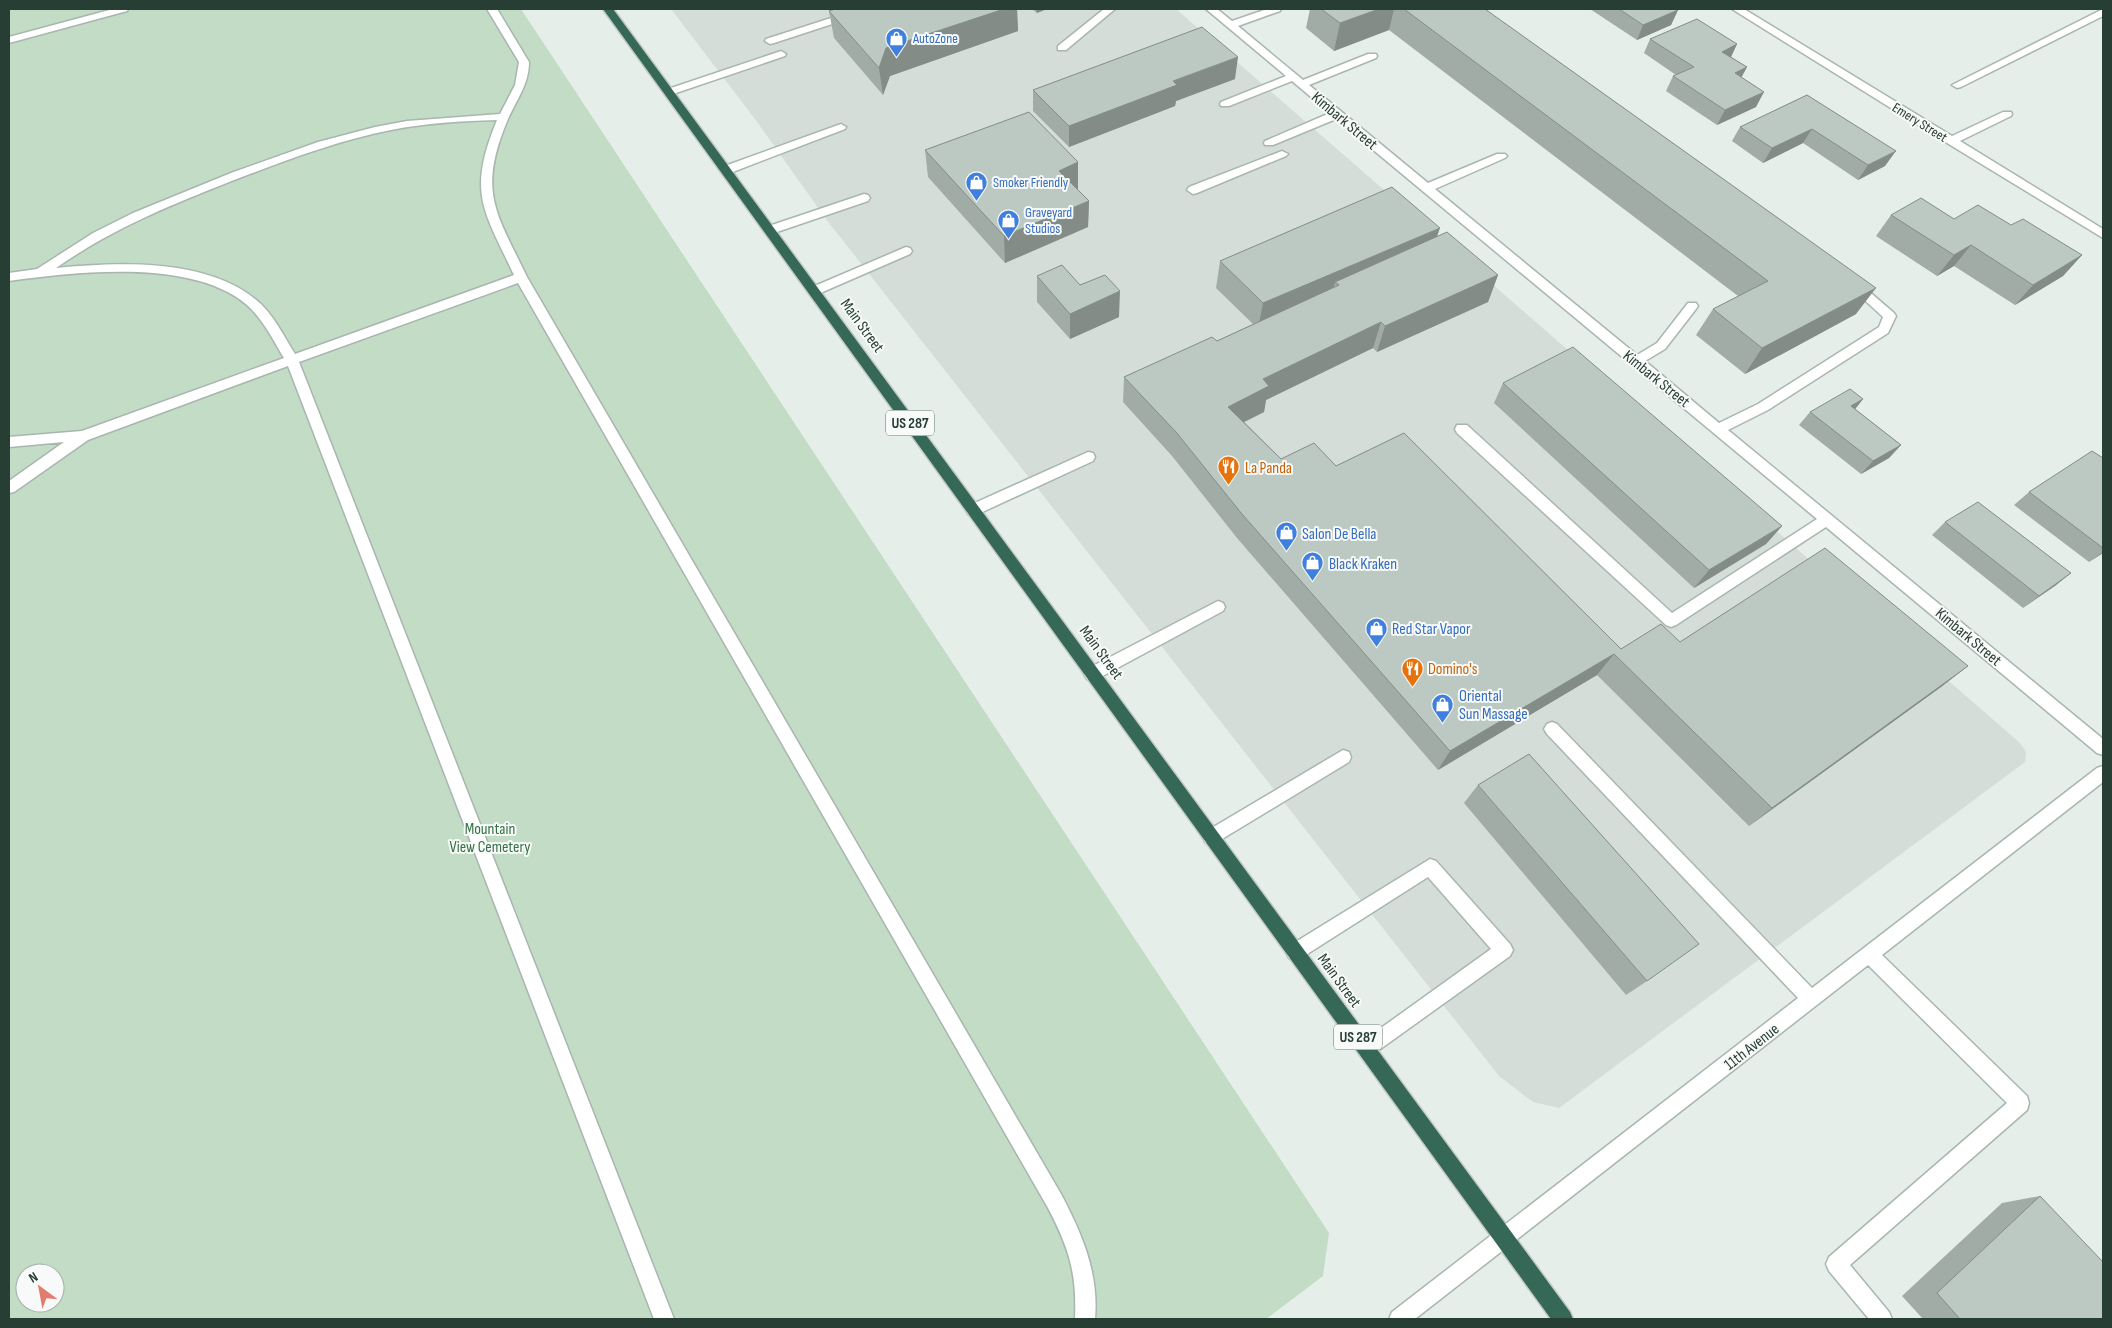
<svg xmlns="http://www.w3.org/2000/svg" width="2112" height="1328" viewBox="0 0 2112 1328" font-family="'Sofia Sans Condensed',sans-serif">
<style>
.built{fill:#d5ddd8}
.green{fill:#c2dcc6;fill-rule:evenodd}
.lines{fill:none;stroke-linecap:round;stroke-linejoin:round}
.minor-casing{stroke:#a9b6af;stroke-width:3}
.highway-casing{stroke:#c3c9c6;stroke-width:3}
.minor{fill:#fff;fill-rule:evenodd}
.highway{fill:#356857;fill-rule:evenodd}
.wall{fill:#a2aca7}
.shaded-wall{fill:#848c88}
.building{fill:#bcc8c2;stroke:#848c88}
.labels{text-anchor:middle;stroke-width:4;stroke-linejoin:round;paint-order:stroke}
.far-shop-label{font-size:14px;fill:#366cbe;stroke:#f7faf8;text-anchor:start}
.far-street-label{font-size:14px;fill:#273e35;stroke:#f7faf8}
.shield{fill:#f7faf8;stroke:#657670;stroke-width:1}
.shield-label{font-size:15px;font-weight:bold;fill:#273e35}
.street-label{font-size:16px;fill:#273e35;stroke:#f7faf8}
.food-label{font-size:16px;fill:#c56008;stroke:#f7faf8;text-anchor:start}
.shop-label{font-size:16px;fill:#366cbe;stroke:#f7faf8;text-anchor:start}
.park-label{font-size:16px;fill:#357144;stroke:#f7faf8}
</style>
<rect width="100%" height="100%" fill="#e6eee9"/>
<!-- built -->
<path class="built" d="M671,9H1176L2020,743L2026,752L2025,762L1559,1108L1533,1102L1499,1076L826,219L755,119Z"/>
<!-- green -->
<path class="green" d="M9,9H521L1329,1233L1323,1276L1266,1319H9ZM25,1273H55V1303H25Z"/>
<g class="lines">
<defs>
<path id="minor" d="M113,9H128L127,11L9,43V37Z
M487,9H497L529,62C529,84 517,99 508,119C477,192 496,212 527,277L1061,1194C1082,1234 1099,1273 1095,1319H1075C1077,1273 1069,1248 1048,1208L518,283L299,362L674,1319H654L288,366L88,440L14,492L9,493V481L64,442L9,447V437L82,431L284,358C273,340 263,319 247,305C192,258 76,272 9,281V273L37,269L93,233L133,213L231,173L318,142L375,127L407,121L500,114L515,85L519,62ZM497,120C467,193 483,209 514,275L295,354C283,335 273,313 255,299C205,258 117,262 56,268C112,229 166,207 229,182C282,162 335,141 391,130C426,123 461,121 497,120Z
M859,9H873L872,11L774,43L770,44L765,41L766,39Z
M1104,9H1115L1066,50H1058V46Z
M1206,9H1217L1232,21L1267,9H1281L1280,11L1238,26L1303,80L1368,54H1376L1377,56L1376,58L1309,85L1428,183L1497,154H1505L1507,156L1505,158L1435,189L1637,355L1657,343L1688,303H1696L1698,306L1696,309L1665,349L1645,361L1719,423L1758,404L1879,327L1883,317L1848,285L1854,281L1858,282L1894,313L1896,316L1888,333L1768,410L1728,430L2103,739V755L2097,753L1826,527L1676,625L1671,627L1666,625L1457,433L1455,429L1457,425H1467L1672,613L1817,519L1336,119L1273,145H1265L1264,143L1265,141L1330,113L1292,81L1229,106H1221L1220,104L1221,102L1286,76Z
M1732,9H1744L1952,136L2003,112H2011L2012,114L2011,116L1960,141L2103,229V238L1947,143Z
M2103,9V16L1961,87L1957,88L1952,85Z
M781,51L786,54L785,56L673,94L669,95L664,92L665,90Z
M841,124L846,127L845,129L730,173H722L720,170L722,167Z
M1282,151L1288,154L1286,156L1197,193L1193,194L1187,190L1189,187Z
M864,194L868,195L870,198L868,201L774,233H766L764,230L766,227Z
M906,247L910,248L912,251L910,254L818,294L814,295L808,291L810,288Z
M1088,452L1093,453L1095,457L1093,461L978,514L973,515L968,514L966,510L968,506Z
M1218,601L1223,603L1225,607L1223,611L1097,679L1092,680L1087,679L1084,674L1087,669Z
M1552,722L1557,724L1812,988L2097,768L2103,766V782L1882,955L2027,1096L2029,1103L2027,1110L1850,1265L1889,1312L1892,1319H1869L1829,1271L1826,1264L1829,1257L2007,1103L1868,965L1415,1319H1389L1392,1312L1798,998L1547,734L1544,729L1547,724Z
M1343,750L1349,752L1351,757L1349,762L1217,842L1211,845L1205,842L1203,837L1205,832Z
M1430,859L1436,861L1510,944L1513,950L1510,956L1372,1055L1366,1058L1360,1055L1357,1049L1360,1043L1491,949L1428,877L1301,958L1295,960L1289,958L1286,952L1289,946Z"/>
<path id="highway" d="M603,9H613L1570,1312L1573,1319H1551Z"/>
</defs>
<!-- minor casing -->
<use href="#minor" class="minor-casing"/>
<!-- highway casing -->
<use href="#highway" class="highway-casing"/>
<!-- minor -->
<use href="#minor" class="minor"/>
<!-- highway -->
<use href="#highway" class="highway"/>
</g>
<!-- wall -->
<path class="wall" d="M835,9H1017L1018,31L890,76L883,95L834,38L829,11Z
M1032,9H1047L1037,13Z
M1310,9H1485L1856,314L1745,374L1696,335L1713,309L1738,296L1389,30L1334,51L1306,28Z
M1590,9H1676L1678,10L1671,25L1637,40Z
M1650,39L1737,44L1731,57L1747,67L1741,77L1756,107L1717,125L1666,91L1673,76L1676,75L1644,53Z
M1235,79L1176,101L1175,106L1069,147L1033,111V90Z
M1807,95L1885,166L1858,180L1803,143L1763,163L1732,141L1740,127Z
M925,150L1078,162L1077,189L1089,201L1088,227L1005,263L928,177Z
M1891,215L1954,219L2011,225L2082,255L2063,276L2015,305L1954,266L1937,276L1876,236Z
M1437,236L1498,275L1488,302L1377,352L1373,348L1266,400L1264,412L1244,422L1281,459L1336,466L1621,649L1680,642L1968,666L1941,687L1749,826L1597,675L1438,770L1237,538L1172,456L1123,402L1124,377L1217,341L1253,324L1216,288L1220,261Z
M1037,276L1080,285L1119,317L1070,339L1037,302Z
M1503,383L1782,526L1766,544L1694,588L1494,403Z
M1863,399L1855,409L1901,445L1889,458L1861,474L1799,425L1810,412Z
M2103,458V553L2089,562L2014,505L2029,492Z
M1945,522L2071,573L2023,608L1932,535Z
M1478,785L1647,981L1626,995L1464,803Z
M2040,1196L2103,1319H1923L1902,1296L2002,1203Z"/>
<!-- shaded-wall -->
<path class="shaded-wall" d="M1004,9H1017L1018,31L890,76L883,95L879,68L886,48Z
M1036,9H1047L1037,13Z
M1379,9H1394L1389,30L1334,51L1340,23Z
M1678,10L1671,25L1637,40L1643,25Z
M1737,44L1730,59L1722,52Z
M1238,57L1235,79L1176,101L1175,106L1069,147V126L1173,81Z
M1747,67L1739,82L1735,73Z
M1764,92L1756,107L1717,125L1725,110Z
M1812,129L1803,143L1763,163L1772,148Z
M1896,151L1885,166L1858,180L1868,165Z
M1078,162V189L1059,197V171Z
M1089,201L1088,227L1005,263L1004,236Z
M1440,228L1431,254L1339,285L1335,282L1331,297L1258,329L1263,303Z
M1971,245L1954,266L1937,276L1954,255Z
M2082,255L2063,276L2015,305L2033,285Z
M1498,275L1488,302L1377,352L1385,326Z
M1876,288L1856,314L1745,374L1762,348Z
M1120,291L1119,317L1070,339V314Z
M1381,322L1373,348L1266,400L1264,412L1224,432L1228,407L1263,379Z
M1863,399L1852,413L1851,406Z
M1901,445L1889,458L1861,474L1873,461Z
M1782,526L1766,544L1694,588L1709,570Z
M2103,552V553L2089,562Z
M2071,573L2055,586L2023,608L2039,596Z
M1614,654L1597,675L1438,770L1450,751Z
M1968,666L1941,687L1749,826L1772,808Z"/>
<!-- building -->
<path class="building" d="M835,9H1004L886,48L879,68L829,11Z
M1321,9H1379L1340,23Z
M1404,9H1485L1876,288L1762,348L1713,309L1768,281Z
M1619,9H1676L1678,10L1643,25Z
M1697,19L1737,44L1722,52L1747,67L1735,73L1764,92L1725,110L1673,76L1694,67L1650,39Z
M1202,27L1238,57L1173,81L1177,85L1069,126L1033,90Z
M1807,95L1896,151L1868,165L1812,129L1772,148L1740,127Z
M1029,112L1078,162L1059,171L1089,201L1004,236L925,150Z
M1392,187L1440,228L1263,303L1220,261Z
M1921,198L1954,219L1978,205L2011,225L2023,219L2082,255L2033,285L1971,245L1954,255L1891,215Z
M1447,232L1498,275L1385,326L1381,322L1263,379L1269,386L1228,407L1281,459L1314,443L1336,466L1404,433L1621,649L1661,624L1680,642L1825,548L1968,666L1772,808L1614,654L1450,751L1242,514L1176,432L1124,377L1212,337L1217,341L1339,285L1335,282Z
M1062,265L1080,285L1105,275L1120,291L1070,314L1037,276Z
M1573,347L1782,526L1709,570L1503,383Z
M1850,389L1863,399L1851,406L1901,445L1873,461L1810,412Z
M2092,451L2103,458V548L2029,492Z
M1978,502L2071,573L2039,596L1945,522Z
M1529,754L1699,944L1647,981L1478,785Z
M2040,1196L2103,1262V1319H1960L1937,1293Z"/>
<!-- icons -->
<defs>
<symbol id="shop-pin" viewBox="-11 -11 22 30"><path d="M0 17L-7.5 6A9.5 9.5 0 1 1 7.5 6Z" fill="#3f7fe0" stroke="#f7faf8"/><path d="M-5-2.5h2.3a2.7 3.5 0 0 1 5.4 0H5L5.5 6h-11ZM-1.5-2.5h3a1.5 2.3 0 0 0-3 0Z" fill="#fff"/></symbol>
<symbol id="restaurant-pin" viewBox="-11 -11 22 30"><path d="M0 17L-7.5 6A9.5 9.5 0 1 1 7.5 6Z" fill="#e8710a" stroke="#f7faf8"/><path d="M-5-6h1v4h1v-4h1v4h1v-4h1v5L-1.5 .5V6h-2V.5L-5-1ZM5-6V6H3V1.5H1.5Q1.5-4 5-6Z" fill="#fff"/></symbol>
</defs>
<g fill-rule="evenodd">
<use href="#shop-pin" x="884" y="26" width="25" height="34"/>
<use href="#shop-pin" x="964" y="170" width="25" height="34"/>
<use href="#shop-pin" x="996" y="208" width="25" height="34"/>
<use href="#restaurant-pin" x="1216" y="454" width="25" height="34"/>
<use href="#shop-pin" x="1274" y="520" width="25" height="34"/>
<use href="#shop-pin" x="1300" y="550" width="25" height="34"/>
<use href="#shop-pin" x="1364" y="616" width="25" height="34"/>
<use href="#restaurant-pin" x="1400" y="656" width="25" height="34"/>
<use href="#shop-pin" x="1430" y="692" width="25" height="34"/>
</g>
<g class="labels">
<!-- far-shop labels -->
<g class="far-shop-label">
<text x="913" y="43">AutoZone</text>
<text x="993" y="187">Smoker Friendly</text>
<text x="1025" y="217">Graveyard<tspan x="1025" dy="16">Studios</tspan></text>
</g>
<!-- far-street labels -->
<g class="far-street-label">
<text transform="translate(1920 122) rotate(32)" y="5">Emery Street</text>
</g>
<!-- shield labels -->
<g class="shield">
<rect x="886" y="410.5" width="48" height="25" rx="4"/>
<rect x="1334" y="1024.5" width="48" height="25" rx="4"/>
</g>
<g class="shield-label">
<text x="910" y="428">US 287</text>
<text x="1358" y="1042">US 287</text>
</g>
<!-- street labels -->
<g class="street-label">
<text transform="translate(1345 120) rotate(40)" y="6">Kimbark Street</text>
<text transform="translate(863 325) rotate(54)" y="6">Main Street</text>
<text transform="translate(1657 378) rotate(39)" y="6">Kimbark Street</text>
<text transform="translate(1969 636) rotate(40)" y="6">Kimbark Street</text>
<text transform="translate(1102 652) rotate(54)" y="6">Main Street</text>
<text transform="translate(1340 980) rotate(54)" y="6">Main Street</text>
<text transform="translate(1751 1046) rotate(-38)" y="6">11th Avenue</text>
</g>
<!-- food labels -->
<g class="food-label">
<text x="1245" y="473">La Panda</text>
<text x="1428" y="674">Domino's</text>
</g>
<!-- shop labels -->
<g class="shop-label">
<text x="1302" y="539">Salon De Bella</text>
<text x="1329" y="569">Black Kraken</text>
<text x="1392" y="634">Red Star Vapor</text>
<text x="1459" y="701">Oriental<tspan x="1459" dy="18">Sun Massage</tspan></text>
</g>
<!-- park labels -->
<g class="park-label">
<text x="490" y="834">Mountain<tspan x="490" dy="18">View Cemetery</tspan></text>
</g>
</g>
<!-- border -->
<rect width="2112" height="1328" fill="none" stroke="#273e35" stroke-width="20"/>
<!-- north arrow -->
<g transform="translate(40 1288) rotate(328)"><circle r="24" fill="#f7faf8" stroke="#a4afaa"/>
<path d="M0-4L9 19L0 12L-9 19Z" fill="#e47c6e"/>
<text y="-8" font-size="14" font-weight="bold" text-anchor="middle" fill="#273e35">N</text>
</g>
</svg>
